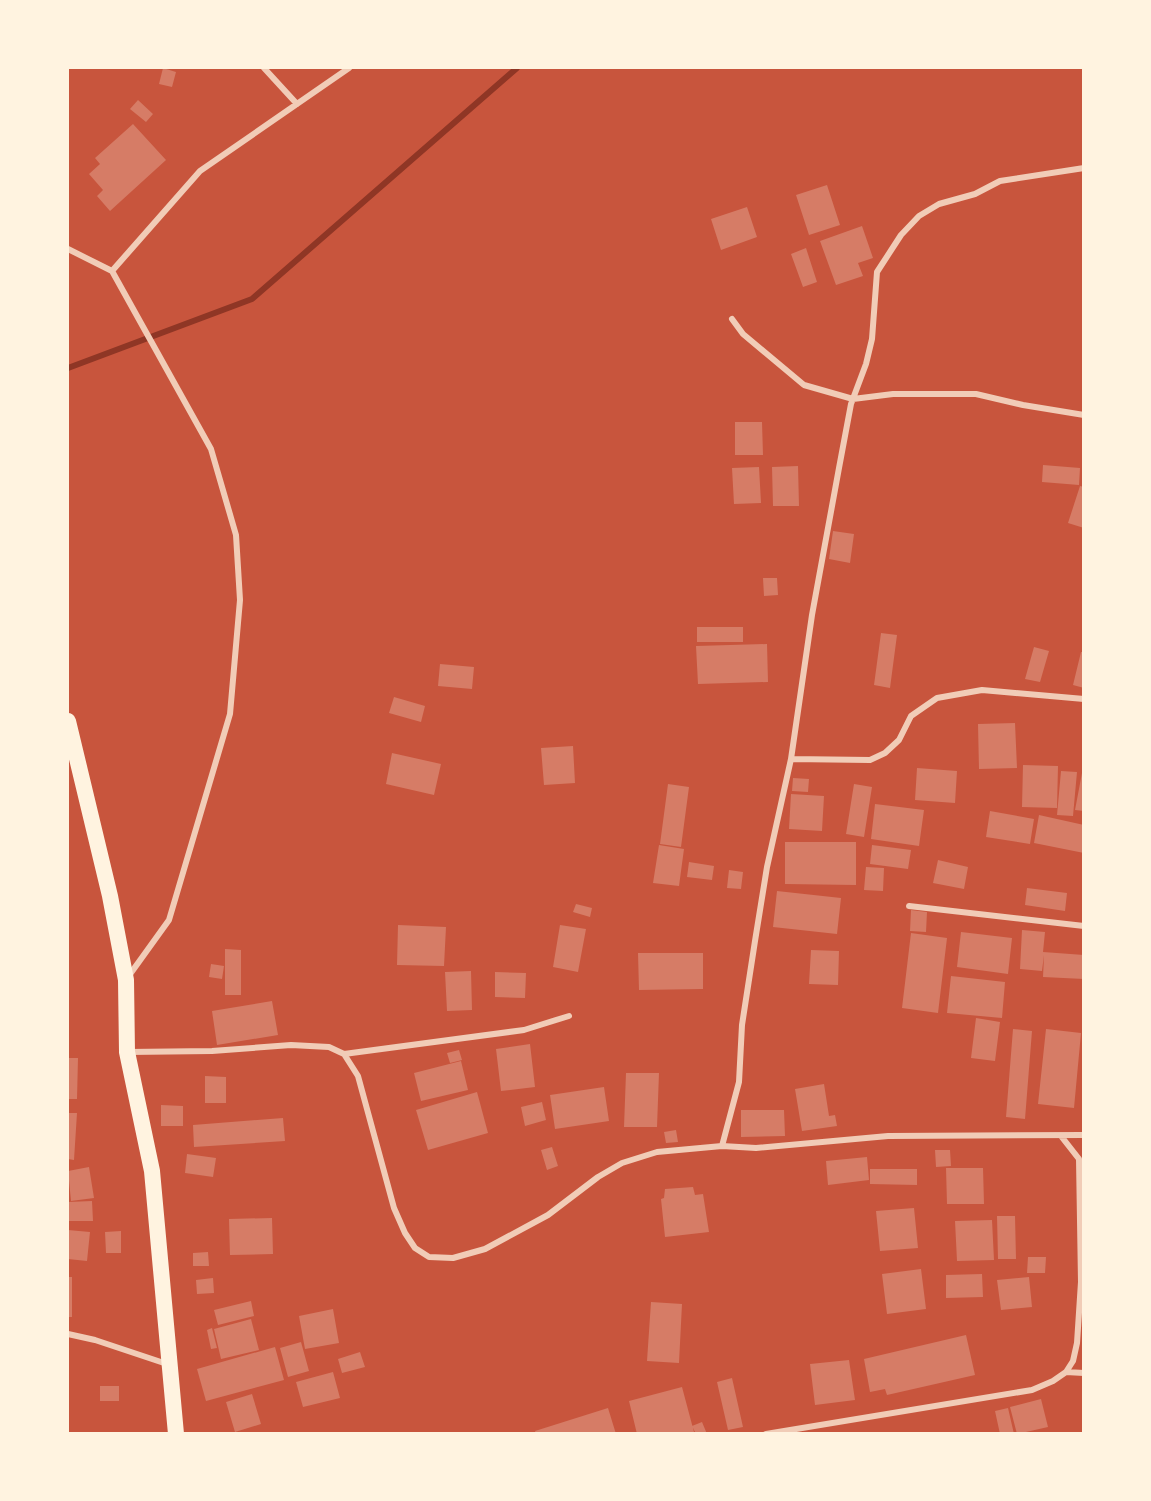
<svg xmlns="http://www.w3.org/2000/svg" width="1151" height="1501" viewBox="0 0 1151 1501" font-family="'Archivo Narrow',sans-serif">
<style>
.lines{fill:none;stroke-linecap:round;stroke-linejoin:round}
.stream{stroke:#8f3625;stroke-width:6}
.building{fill:#d67c66}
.minor{stroke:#f1ccb7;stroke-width:6}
.trunk{stroke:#fff3e0;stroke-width:16}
</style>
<rect width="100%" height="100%" fill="#c8553d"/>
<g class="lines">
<!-- stream -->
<path class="stream" d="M68,368L252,299L517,68"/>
</g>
<!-- building -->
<path class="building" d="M163,68L176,72L172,87L159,84Z
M138,100L153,114L146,122L130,109Z
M133,124L166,160L110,211L97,196L103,190L89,174L100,164L95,158Z
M827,185L840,225L809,235L796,195Z
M747,207L757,237L721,250L711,219Z
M862,226L873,258L858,263L863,276L836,285L820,241Z
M806,248L817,282L803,287L791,254Z
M735,422H762L763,455H735Z
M1043,465L1080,468L1079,485L1042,482Z
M798,466L799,506H773L772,467Z
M759,467L761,503L734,504L732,468Z
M1080,486L1084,487V528L1068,523Z
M833,531L854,534L850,563L829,559Z
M763,578H777L778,595L764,596Z
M697,627H743V642H697Z
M881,633L897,635L890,688L874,685Z
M767,644L768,682L698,684L696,646Z
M1034,647L1049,651L1040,682L1025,679Z
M1081,652H1084V688L1073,685Z
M440,664L474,667L472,689L438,686Z
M394,697L425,706L421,722L389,713Z
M1015,723L1017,768L979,769L978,724Z
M573,746L575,783L544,785L541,748Z
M392,753L441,764L434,795L386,784Z
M1023,765L1058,766L1057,808L1022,807Z
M917,768L957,771L955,803L915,800Z
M1061,771L1077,772L1073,816L1057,815Z
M1082,773H1084V811L1075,810Z
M793,778L809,779L808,792L792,791Z
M668,784L689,787L681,847L660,844Z
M854,784L872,787L864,837L846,834Z
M791,794L824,796L822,831L789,829Z
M875,804L924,810L919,846L871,839Z
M990,811L1034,819L1030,844L986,837Z
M1039,815L1084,825V853L1034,843Z
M785,842H856V885L785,884Z
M659,845L684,849L679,886L653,883Z
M872,845L911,850L908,869L870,864Z
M938,860L968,867L964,889L933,883Z
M689,862L714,866L712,880L687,877Z
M866,867L884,868L883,891L864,890Z
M729,870L743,872L741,889L727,888Z
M1027,888L1067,893L1065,911L1025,905Z
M777,891L841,898L837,934L773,927Z
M576,904L592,908L590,917L573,912Z
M911,910L927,912L926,932L910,931Z
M398,925L446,927L444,966L397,965Z
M560,925L586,929L578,972L553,967Z
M1022,930L1045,932L1043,952L1084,955V979L1043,977L1044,955L1042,971L1020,969Z
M961,932L1012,938L1008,974L957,967Z
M911,933L947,938L938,1013L902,1008Z
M225,949L241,950V995H225Z
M811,950L839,951L838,985L809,984Z
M638,953H703V989L639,990Z
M211,964L224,966L222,979L209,977Z
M471,971L472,1010L447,1011L445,972Z
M495,972L526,973L525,998L495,997Z
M951,976L1005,982L1002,1018L947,1013Z
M272,1001L278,1035L217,1045L212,1011Z
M976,1018L1000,1022L995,1061L971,1058Z
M1013,1029L1032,1031L1025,1119L1006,1117Z
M1046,1029L1081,1033L1074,1108L1038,1104Z
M530,1044L535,1087L501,1091L496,1049Z
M459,1050L462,1060L450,1063L447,1053Z
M68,1058H78L77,1099H68Z
M461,1061L468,1090L421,1101L414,1073Z
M626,1073H659L657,1127H624Z
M205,1076L226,1077V1103H205Z
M824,1084L829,1116L835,1115L837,1126L802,1131L795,1089Z
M604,1087L609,1121L555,1129L550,1095Z
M477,1092L488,1133L428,1150L416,1110Z
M542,1102L546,1120L525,1126L521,1107Z
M161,1105L183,1106V1126H161Z
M741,1110H784L785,1136L741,1137Z
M68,1113H77L74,1160L68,1159Z
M283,1118L285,1141L194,1147L193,1125Z
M676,1130L678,1142L666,1143L664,1132Z
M552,1147L558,1166L547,1170L541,1150Z
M935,1150H950L951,1166L936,1167Z
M187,1154L216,1158L213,1177L185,1173Z
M867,1157L869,1180L828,1185L826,1161Z
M89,1167L94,1198L71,1201L68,1171Z
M946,1168H983L984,1204H947Z
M870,1169H917V1185L870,1184Z
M693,1187L695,1195L703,1194L709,1232L665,1237L661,1199L664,1198L665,1189Z
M92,1201L93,1221H68V1202Z
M914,1208L918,1248L880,1251L876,1211Z
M997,1216H1015L1016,1259H998Z
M272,1218L273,1254L230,1255L229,1219Z
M992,1220L994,1260L957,1261L955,1221Z
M68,1230L90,1232L87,1261L68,1259Z
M121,1231V1253H106L105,1232Z
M208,1252L209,1266H193V1253Z
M1028,1257H1046L1045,1273H1027Z
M921,1269L926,1309L887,1314L882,1274Z
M982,1274L983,1297L946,1298V1275Z
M68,1277H72V1317H68Z
M1029,1277L1032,1307L1001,1310L997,1280Z
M213,1278L214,1293L197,1294L196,1280Z
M251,1301L254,1316L218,1325L214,1310Z
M651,1302L682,1304L679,1363L647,1361Z
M333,1309L339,1343L305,1349L299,1316Z
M251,1319L259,1350L221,1359L214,1329Z
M212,1328L217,1348L211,1349L207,1330Z
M966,1335L975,1375L887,1395L885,1389L870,1392L864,1359Z
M301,1342L309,1371L288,1377L280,1348Z
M275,1347L284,1380L206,1401L197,1369Z
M360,1352L365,1367L342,1373L338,1359Z
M849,1360L855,1400L815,1405L810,1364Z
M333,1372L340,1398L303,1407L296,1382Z
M732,1378L743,1427L728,1430L717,1382Z
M100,1386H119V1401H100Z
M682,1387L694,1432L637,1434L629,1401Z
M252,1394L261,1424L235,1432L226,1402Z
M1041,1399L1048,1427L1017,1434L1010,1407Z
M608,1408L616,1434H536L535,1431Z
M1008,1408L1014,1434H1000L995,1411Z
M702,1422L707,1434H696L692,1426Z"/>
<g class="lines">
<!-- minor -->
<path class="minor" d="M264,68L297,104
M68,249L112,271L211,449L236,535L240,600L230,714L169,920L128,977
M112,271L200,171L349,68
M732,319L743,334L804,385L853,399L893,394H976L1023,405L1084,415
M791,759L870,760L885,753L899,740L911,716L937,698L982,690L1084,699
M909,906L1084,926
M128,1052L212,1051L291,1045L329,1047L344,1054L358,1076L394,1208L405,1233L415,1248L429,1257L453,1258L485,1249L548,1215L598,1177L622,1163L657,1152L722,1146L756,1148L888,1136L1084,1135
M344,1054L524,1030L569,1016
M722,1146L739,1082L742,1025L755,941L767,867L791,759L812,615L839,468L851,404L866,364L872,339L877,272L901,235L919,216L939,204L975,194L1000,181L1084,168
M68,1334L95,1340L167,1364
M1066,1372L1084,1373
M766,1434L1032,1390L1053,1381L1066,1372L1073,1361L1077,1343L1081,1282L1079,1159L1061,1136"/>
<!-- trunk -->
<path class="trunk" d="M68,721L110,896L126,980L127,1052L152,1171L176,1434"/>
</g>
<!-- border -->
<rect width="1151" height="1501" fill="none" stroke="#fff3e0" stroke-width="138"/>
</svg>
